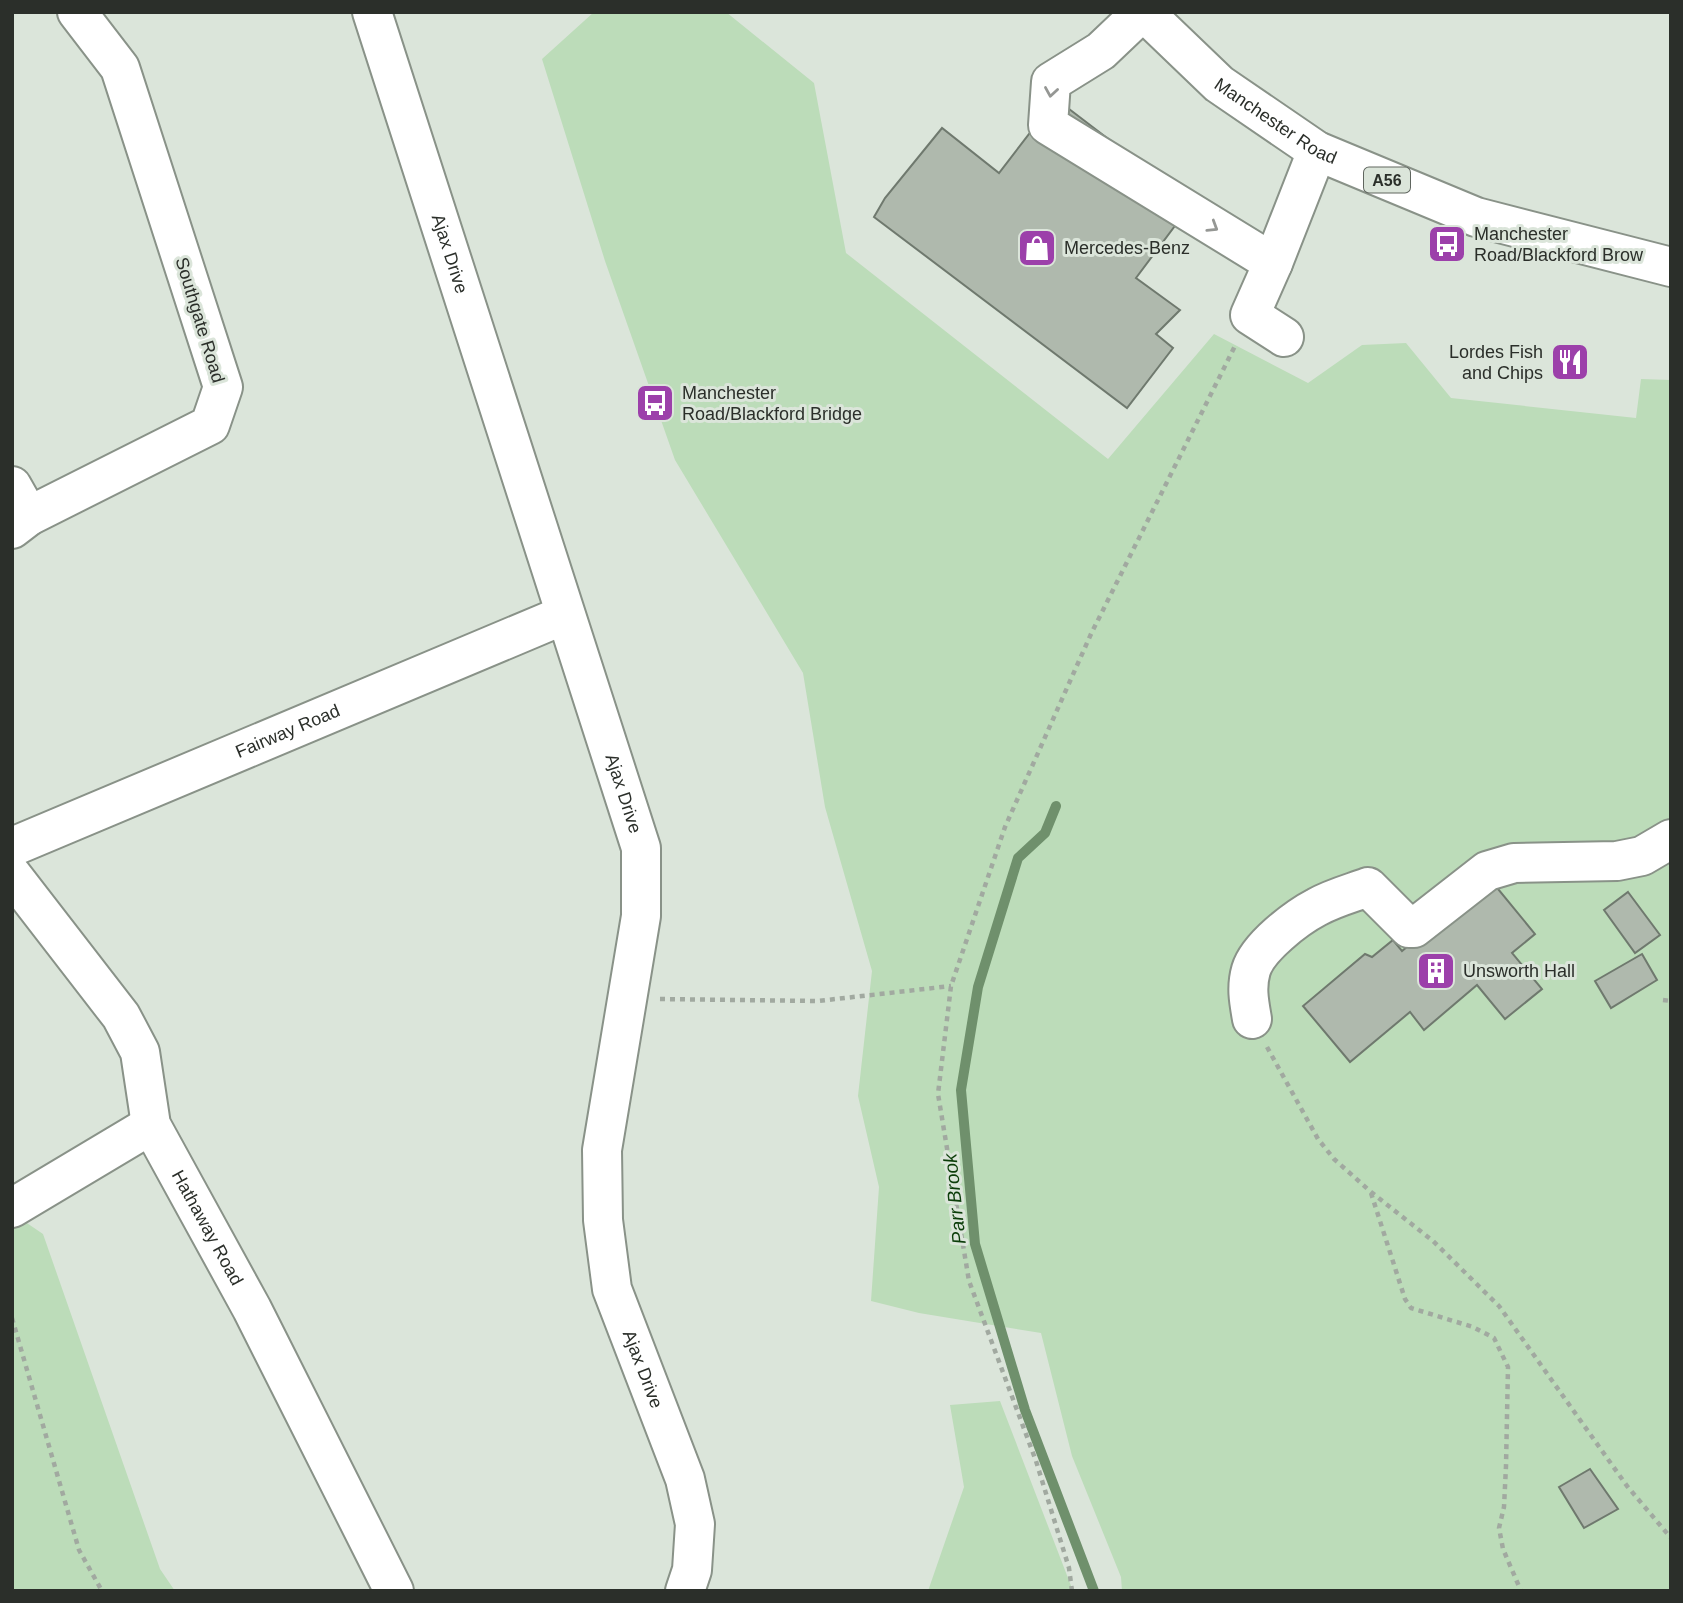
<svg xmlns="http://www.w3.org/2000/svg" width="1683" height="1603" viewBox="0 0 1683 1603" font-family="Helvetica,sans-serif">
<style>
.green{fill:#bcdcb9}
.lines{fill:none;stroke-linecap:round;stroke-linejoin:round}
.stream{stroke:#6f906c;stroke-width:10}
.building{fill:#afb9ad;stroke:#6f796e;stroke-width:2}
.minor-casing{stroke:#899288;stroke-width:42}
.highway-casing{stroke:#899288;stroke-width:42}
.path{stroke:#a1a9a0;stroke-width:4.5;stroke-dasharray:5 5;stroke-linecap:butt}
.minor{stroke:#fff;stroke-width:38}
.highway{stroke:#fff;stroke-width:38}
.oneway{stroke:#959794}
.labels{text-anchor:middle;stroke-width:6;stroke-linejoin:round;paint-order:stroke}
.shield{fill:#dbe5da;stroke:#60665f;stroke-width:2}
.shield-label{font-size:16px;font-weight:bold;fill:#2b2f2a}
.street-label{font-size:18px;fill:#2b2f2a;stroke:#dbe5da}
.poi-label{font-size:18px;fill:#2b2f2a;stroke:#dbe5da;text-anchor:start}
.water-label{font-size:19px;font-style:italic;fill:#0c3e0a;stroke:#dbe5da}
</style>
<rect width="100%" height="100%" fill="#dbe5da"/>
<!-- green -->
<path class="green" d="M594,12H726L814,83L846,253L1108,459L1214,334L1308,383L1362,345L1406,343L1451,398L1636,418L1641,379L1671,380V1591H1122L1121,1577L1072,1456L1041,1333L919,1313L871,1301L879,1187L858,1096L872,971L825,807L803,673L675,460L605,261L542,59Z
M15,1215L43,1234L160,1569L175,1591H12V1217Z
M1000,1401L1073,1591H928L964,1487L950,1405Z"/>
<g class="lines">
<!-- stream -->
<path class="stream" d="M1056,806L1045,833L1018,858L978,987L961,1090L975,1244L1025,1410L1094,1591"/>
</g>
<!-- building -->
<path class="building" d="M1056,99L1192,203L1136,278L1180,310L1156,334L1173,348L1127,408L874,217L885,198L942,128L999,173Z
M1489,878L1535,934L1512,953L1542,989L1505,1019L1477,985L1424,1030L1410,1012L1350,1062L1303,1006L1365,954L1372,957L1393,940L1402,951Z
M1628,892L1660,935L1635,953L1604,910Z
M1642,954L1657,980L1611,1008L1595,981Z
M1590,1469L1618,1509L1584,1528L1559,1487Z"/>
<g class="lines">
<defs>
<g id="minor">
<path id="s1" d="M372,12L641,848V916L602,1150L603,1220L612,1289L685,1479L695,1524L692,1570L685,1591"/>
<path d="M1142,12L1101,51L1051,82L1048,125L1273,263"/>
<path d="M1284,337L1250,315L1273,263L1317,151"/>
<path d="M12,486L29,516"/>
<path d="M12,529L29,516L210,425L223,387L120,68L77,12"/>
<path id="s2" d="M12,847L564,615"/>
<path id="s3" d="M12,875L121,1016L140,1052L151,1125L252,1309L394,1591"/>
<path d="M1252,1019C1249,1002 1246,987 1251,970C1258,947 1296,918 1317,907C1333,898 1352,893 1368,887L1409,928H1414L1487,871L1514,863L1617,861L1642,856L1671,839"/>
<path d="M12,1208L151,1125"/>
</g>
<g id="highway">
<path id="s4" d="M1144,12L1219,84L1317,151L1476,217L1671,267"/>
</g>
</defs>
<!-- minor casing -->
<use href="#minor" class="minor-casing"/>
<!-- highway casing -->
<use href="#highway" class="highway-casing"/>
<!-- path -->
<path class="path" d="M660,999L818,1001L951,986
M1663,1000L1671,1001
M1267,1047L1318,1139L1334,1159L1371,1192L1433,1241L1499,1306L1627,1486L1671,1538
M1371,1193L1405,1299L1411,1308L1473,1327L1494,1338L1508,1367L1506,1466L1504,1507L1499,1528L1503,1549L1521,1591
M12,1318L79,1550L102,1591
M1072,1591L1069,1568L1036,1461L969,1281L938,1094L951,986L1005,827L1091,634L1236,344"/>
<!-- minor -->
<use href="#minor" class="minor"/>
<!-- highway -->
<use href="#highway" class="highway"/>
</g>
<!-- one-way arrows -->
<defs><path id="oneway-chevron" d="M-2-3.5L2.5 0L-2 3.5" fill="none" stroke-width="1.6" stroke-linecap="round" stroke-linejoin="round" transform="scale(1.75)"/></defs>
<g class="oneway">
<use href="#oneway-chevron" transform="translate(1051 92) rotate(99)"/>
<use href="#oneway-chevron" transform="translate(1213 227) rotate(32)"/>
</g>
<!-- icons -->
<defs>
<symbol id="bus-square" viewBox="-11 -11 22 22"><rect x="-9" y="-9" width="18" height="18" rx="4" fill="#9c40aa" stroke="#dbe5da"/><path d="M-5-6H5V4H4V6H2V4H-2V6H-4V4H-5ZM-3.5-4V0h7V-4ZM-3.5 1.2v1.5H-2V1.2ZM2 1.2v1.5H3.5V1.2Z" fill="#fff"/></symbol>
<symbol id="shop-square" viewBox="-11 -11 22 22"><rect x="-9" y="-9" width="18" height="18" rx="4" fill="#9c40aa" stroke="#dbe5da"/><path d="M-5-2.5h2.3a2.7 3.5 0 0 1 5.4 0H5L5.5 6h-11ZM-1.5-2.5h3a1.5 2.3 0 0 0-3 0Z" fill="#fff"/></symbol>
<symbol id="restaurant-square" viewBox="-11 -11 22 22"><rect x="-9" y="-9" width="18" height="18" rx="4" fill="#9c40aa" stroke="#dbe5da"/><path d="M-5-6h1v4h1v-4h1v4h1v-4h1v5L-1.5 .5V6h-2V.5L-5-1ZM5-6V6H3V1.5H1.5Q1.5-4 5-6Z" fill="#fff"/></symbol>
<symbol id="building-square" viewBox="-11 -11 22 22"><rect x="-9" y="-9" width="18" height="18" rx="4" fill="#9c40aa" stroke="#dbe5da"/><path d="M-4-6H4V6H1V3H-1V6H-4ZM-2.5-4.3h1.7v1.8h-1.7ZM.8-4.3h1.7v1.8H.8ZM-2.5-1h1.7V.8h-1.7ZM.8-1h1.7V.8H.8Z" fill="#fff"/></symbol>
</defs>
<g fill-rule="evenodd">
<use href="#bus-square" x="1425" y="222" width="44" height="44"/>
<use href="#shop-square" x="1015" y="226" width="44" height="44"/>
<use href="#restaurant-square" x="1548" y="340" width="44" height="44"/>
<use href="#bus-square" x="633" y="381" width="44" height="44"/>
<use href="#building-square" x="1414" y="949" width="44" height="44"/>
</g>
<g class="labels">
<!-- shield labels -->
<rect class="shield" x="1364" y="167.5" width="46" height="25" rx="5"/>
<g class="shield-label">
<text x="1387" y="186">A56</text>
</g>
<!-- street labels -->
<g class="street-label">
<text dy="6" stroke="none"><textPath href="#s4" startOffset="172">Manchester Road</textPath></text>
<text dy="6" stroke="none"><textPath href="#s1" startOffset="254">Ajax Drive</textPath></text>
<text transform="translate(200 320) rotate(73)" y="6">Southgate Road</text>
<text dy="6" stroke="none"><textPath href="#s2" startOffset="299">Fairway Road</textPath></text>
<text dy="6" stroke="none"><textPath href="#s1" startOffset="821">Ajax Drive</textPath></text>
<text dy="6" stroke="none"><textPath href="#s3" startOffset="410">Hathaway Road</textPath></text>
<text dy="6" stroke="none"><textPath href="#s1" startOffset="1409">Ajax Drive</textPath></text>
</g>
<!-- poi labels -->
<g class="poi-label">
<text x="1474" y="240">Manchester<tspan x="1474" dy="21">Road/Blackford Brow</tspan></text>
<text x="1064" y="254">Mercedes-Benz</text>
<text x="1543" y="358" text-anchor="end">Lordes Fish<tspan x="1543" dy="21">and Chips</tspan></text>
<text x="682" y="399">Manchester<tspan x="682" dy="21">Road/Blackford Bridge</tspan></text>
<text x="1463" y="977">Unsworth Hall</text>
</g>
<!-- water labels -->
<g class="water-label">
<text transform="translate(954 1199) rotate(-96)" y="7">Parr Brook</text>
</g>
</g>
<!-- border -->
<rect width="1683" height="1603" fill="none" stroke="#2b2f2a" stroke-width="28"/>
</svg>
